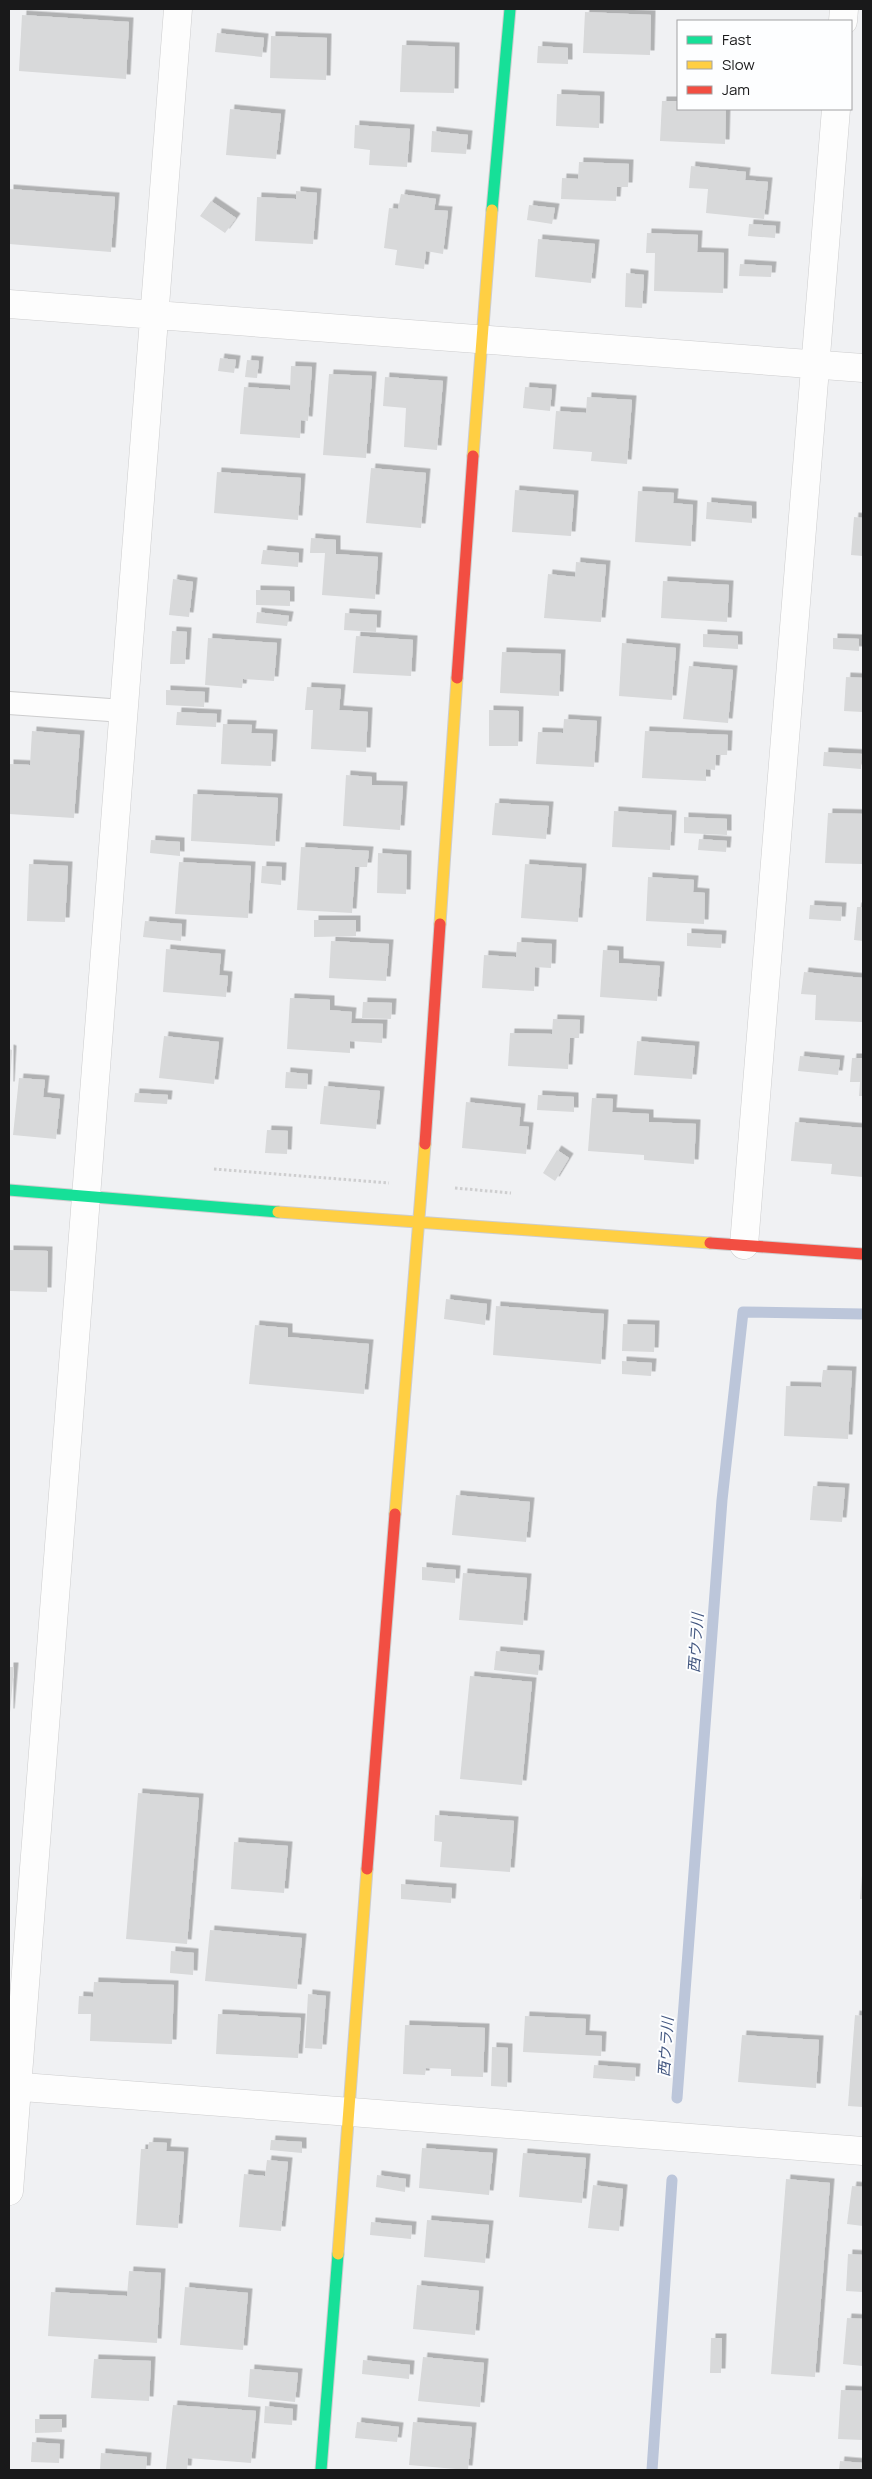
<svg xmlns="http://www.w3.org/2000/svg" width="872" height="2479" viewBox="0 0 872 2479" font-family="Manrope,'Noto Sans JP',sans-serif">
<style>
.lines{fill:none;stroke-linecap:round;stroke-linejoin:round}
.stream{stroke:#bcc6da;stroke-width:11}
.building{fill:#d8d9da;filter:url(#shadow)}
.lane-casing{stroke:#cdcdce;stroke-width:24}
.street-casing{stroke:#cdcdce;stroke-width:29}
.fast-casing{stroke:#cdcdce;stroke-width:13}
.slow-casing{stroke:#cdcdce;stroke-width:13}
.jam-casing{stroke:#cdcdce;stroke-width:13}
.path{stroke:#cececf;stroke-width:3;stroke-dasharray:2.5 2.5;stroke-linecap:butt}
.lane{stroke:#fdfdfd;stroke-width:22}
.street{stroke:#fdfdfd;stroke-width:28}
.fast{stroke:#16e098;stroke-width:11}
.slow{stroke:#ffcf43;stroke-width:11}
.jam{stroke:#f24e42;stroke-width:11}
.labels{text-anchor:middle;stroke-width:4;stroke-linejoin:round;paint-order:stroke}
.water-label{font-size:15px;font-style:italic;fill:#435780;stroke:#fdfeff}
</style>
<defs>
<filter id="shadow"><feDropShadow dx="4.5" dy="-4.5" stdDeviation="0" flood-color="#0004"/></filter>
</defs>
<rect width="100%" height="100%" fill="#f0f1f3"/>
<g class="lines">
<!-- stream -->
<path class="stream" d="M677,2098L722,1500L743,1312L863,1314
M652,2470L672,2180"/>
</g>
<!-- building -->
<path class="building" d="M585,12L651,15L650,55L583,53Z
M22,15L129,22L126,79L19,71Z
M217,33L264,38L262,57L215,52Z
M271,36L327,38L326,80L270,78Z
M402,45L455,47L454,93L400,92Z
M538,46L568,48V64L537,63Z
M557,94L600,96L599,128L556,126Z
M662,101H678V109H726L725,144L660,141Z
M230,109L281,114L276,159L226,155Z
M355,125L410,129L407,167L369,165L370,150L354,148Z
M432,131L468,135L466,154L431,152Z
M579,162L629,164L628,187H617L616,201L561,199L562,178L578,179Z
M691,166L746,172L745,180L768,182L764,219L706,213L708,189L689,188Z
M9,189L115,197L111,252L9,244Z
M296,191L317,193L313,244L255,241L257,197L296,199Z
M401,194L436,199L434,210L448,211L443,254L426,251L424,269L395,265L397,250L384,248L389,208L398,209Z
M211,201L236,218L225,233L200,216Z
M529,205L555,208L552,224L527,220Z
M749,224L776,226L775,238L748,236Z
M647,233L698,235L697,252L724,253L723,293L654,291L655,253H646Z
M538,239L595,244L591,283L535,277Z
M740,264L772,266L771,277L739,276Z
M626,273L644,275L642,308L625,307Z
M220,358L236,360L234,373L218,371Z
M247,360L259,361L257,378L245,377Z
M291,366L312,367L308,421L301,420L300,438L240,434L244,387L290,390Z
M329,374L372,376L366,458L323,455Z
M385,377L443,381L437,450L404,447L406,408L383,406Z
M525,387L552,389L550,411L523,408Z
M587,397L632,400L627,464L591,461L592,452L553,449L556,411L586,413Z
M371,468L426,473L421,528L366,523Z
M217,472L301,478L298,520L214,513Z
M515,490L574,495L571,536L512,532Z
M638,491L674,493L673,503L693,505L691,546L635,542Z
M707,502L752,506V523L706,519Z
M854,517L863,518V556L851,555Z
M311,538L336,540V554L378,557L375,599L322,595L325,553H310Z
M263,550L299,553L298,567L261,564Z
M576,562L606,565L601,622L544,618L548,574L575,577Z
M173,579L193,582L189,617L169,615Z
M663,581L729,585L727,622L661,618Z
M256,590L290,591V606L256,605Z
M257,612L289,616L287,626L256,623Z
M345,613L377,615L376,632L344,630Z
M172,631L187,632L185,664H170Z
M703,634L738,636V649L703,647Z
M356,636L413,640L411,676L353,673Z
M208,638L277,643L274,681L243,679L242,688L205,685Z
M833,638L859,639V651L833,649Z
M622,643L676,648L672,700L619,696Z
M502,652L561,654L559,696L500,693Z
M689,666L733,670L728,723L683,719Z
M846,677L863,678V712L844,711Z
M307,687L341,689L339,710L368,712L366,752L311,749L313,710H305Z
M166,690L205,692L204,707L166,705Z
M489,710L519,711L518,746H489Z
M177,712L217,714L216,727L176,725Z
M564,719L597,721L594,767L536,764L538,732L563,733Z
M223,724L252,725L251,733L273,734L271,766L221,764Z
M32,731L80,735L74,818L9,814V764L30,765Z
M645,731L728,735L727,755H716L715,770L706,769V781L642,778Z
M824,752L862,754L861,769L823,766Z
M346,775L372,777V785L403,786L400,830L343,826Z
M193,794L278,798L275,846L191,841Z
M495,803L549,806L546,839L492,835Z
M614,811L672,815L670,850L612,847Z
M828,813L863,814V864L825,863Z
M684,817L727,819V835L684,833Z
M699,839L727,841L726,852L698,850Z
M151,840L180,842V856L150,853Z
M301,847L369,851L367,867H355L352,913L297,910Z
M378,853L407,855L406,894L377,893Z
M179,862L251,866L248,918L175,914Z
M29,864L68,866L65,922L27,921Z
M525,864L582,868L578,922L521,918Z
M262,866L282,867L281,885L261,883Z
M648,877L694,880L693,892L705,893L704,924L646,921Z
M810,905L842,907L841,921L809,919Z
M857,907H863V941L854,940Z
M314,920H356V936L314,937Z
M145,921L182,924L181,941L143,937Z
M687,933L722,935L721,948L687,946Z
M331,941L389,944L386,981L329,978Z
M517,942L552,944L551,968L535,967L534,991L482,988L484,955L516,957Z
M166,949L221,954L219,975L228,976L226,997L163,992Z
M603,950L619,951V963L660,966L657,1001L600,997Z
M804,972L863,978V1022L815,1020L816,995L801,994Z
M290,998L330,1000V1010L352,1012L351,1023L383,1024L382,1043L350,1041V1053L287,1049Z
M363,1002L392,1003L391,1019L362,1018Z
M553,1019L580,1020L579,1038H570L568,1069L508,1066L510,1033L552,1034Z
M164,1036L219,1042L214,1084L159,1078Z
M637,1041L695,1046L692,1079L634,1075Z
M9,1049L12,1050L10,1086H9Z
M800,1056L840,1060L838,1075L798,1071Z
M852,1058H863V1096H859L860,1082H850Z
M286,1072L308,1074L307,1089L285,1088Z
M19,1078L45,1080L43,1097L60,1099L56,1139L13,1135Z
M324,1086L380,1091L376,1129L320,1124Z
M135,1093L168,1095L167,1104L134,1102Z
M538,1095L574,1097V1112L537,1110Z
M592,1098L613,1099L612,1112L649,1114V1122L696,1124L694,1164L644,1160V1155L588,1151Z
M466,1102L521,1108L519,1126L529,1127L526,1154L462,1148Z
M795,1122L863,1128V1177L831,1174L832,1164L791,1161Z
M267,1130L288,1131L287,1154L265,1153Z
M557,1150L569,1158L555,1181L543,1173Z
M9,1250L48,1251L47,1292L9,1291Z
M446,1299L487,1304L485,1325L444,1319Z
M496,1306L604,1314L601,1364L493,1355Z
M623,1324L655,1325L654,1352L622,1351Z
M255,1325L288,1328V1337L369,1344L364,1394L249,1384Z
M622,1361L652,1363L651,1376L622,1374Z
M823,1370L852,1371L848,1439L784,1436L786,1386L821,1387Z
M813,1486L845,1488L842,1522L810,1520Z
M456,1495L530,1502L526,1542L452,1535Z
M422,1567L456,1570L455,1583L422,1580Z
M463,1573L527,1578L523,1625L459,1620Z
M496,1651L540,1655L538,1675L494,1670Z
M9,1667H14L10,1713H9Z
M470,1676L532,1682L522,1785L460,1779Z
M138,1793L199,1798L187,1944L126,1939Z
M435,1815L514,1821L510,1872L440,1867L442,1842L434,1841Z
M234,1842L288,1846L284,1893L231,1889Z
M862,1875H863V1899H860Z
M401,1884L452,1888L451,1903L401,1899Z
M210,1930L302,1938L297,1989L205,1981Z
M171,1951L194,1953L193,1975L170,1973Z
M94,1982L174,1985L172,2044L90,2041L91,2014H78L79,1996L93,1997Z
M308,1994L326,1996L322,2049L305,2048Z
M218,2014L301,2018L298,2058L216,2054Z
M855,2015L863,2016V2107L848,2106Z
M525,2016L586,2019L585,2035L602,2036L601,2056L523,2052Z
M405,2025L485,2028L483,2077L451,2076V2069L426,2068L425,2075L403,2074Z
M742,2035L819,2040L816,2088L738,2082Z
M492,2047L508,2048L507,2087L491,2086Z
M594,2065L636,2068L635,2081L593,2078Z
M271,2140L302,2142V2153L270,2150Z
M149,2142L167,2143L166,2151L184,2152L178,2228L136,2225L141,2149H148Z
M422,2148L493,2153L489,2195L419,2188Z
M523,2153L586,2158L582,2203L519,2197Z
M267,2160L288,2162L281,2231L239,2227L244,2174L265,2176Z
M377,2175L406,2179L405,2192L376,2187Z
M786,2179L830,2183L815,2377L771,2374Z
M593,2185L623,2189L619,2231L588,2228Z
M852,2186L863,2187V2226L847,2224Z
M427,2220L489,2225L485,2263L424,2257Z
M371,2222L412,2226L411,2239L370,2235Z
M848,2254L863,2255V2292L846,2291Z
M129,2271L161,2273L157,2343L48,2336L51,2292L127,2296Z
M417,2285L479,2291L475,2335L413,2329Z
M185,2287L248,2293L243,2350L180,2345Z
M847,2318L863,2319V2366L843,2364Z
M711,2338H722L721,2373H710Z
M423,2357L484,2363L480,2407L418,2401Z
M94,2359L151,2361L149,2401L91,2398Z
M363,2360L410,2365L409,2379L362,2374Z
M250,2369L298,2373L295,2402L248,2397Z
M841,2390L863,2391V2440L838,2439Z
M173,2405L256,2411L251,2463L188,2458L187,2470L166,2469Z
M265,2406L293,2409L292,2425L264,2423Z
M35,2419H62V2432L35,2433Z
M357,2422L399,2427L397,2442L355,2438Z
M413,2422L472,2427L468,2470L409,2465Z
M32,2442L60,2444L59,2463L31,2462Z
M101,2453L147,2457L146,2470H100Z
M840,2461L863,2463V2470H839Z"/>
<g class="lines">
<defs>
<path id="lane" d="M9,703L124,711"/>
<path id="street" d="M843,21L844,9
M9,304L863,368
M744,1245L836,109
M9,2086L863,2151
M9,2191L178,9"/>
<path id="fast" d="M492,210L510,9
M9,1190L278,1212
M321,2470L338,2254"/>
<path id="slow" d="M473,456L492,210
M440,924L457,678
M278,1212L710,1243
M395,1514L425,1144
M338,2254L367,1869"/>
<path id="jam" d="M457,678L473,456
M425,1144L440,924
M710,1243L863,1254
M367,1869L395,1514"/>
</defs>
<!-- lane casing -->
<use href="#lane" class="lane-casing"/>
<!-- street casing -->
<use href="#street" class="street-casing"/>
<!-- fast casing -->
<use href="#fast" class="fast-casing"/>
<!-- slow casing -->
<use href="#slow" class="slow-casing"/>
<!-- jam casing -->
<use href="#jam" class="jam-casing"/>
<!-- path -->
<path class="path" d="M214,1169L389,1183
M455,1188L511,1193"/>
<!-- lane -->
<use href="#lane" class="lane"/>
<!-- street -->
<use href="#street" class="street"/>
<!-- fast -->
<use href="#fast" class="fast"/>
<!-- slow -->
<use href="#slow" class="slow"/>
<!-- jam -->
<use href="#jam" class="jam"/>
</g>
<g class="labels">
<!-- water labels -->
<g class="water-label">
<text transform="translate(696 1643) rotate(-86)" y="5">西ウラ川</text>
<text transform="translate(666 2047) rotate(-86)" y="5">西ウラ川</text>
</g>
</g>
<!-- border -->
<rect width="872" height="2479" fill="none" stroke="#19191a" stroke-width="20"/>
<!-- legend -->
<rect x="677" y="20" width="175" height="90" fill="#fdfeff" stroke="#a2a2a3"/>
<rect x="687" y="36" width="25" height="8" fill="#16e098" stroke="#a2a2a3"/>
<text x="722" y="45" font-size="15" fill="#19191a">Fast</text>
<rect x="687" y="61" width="25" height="8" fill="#ffcf43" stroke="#a2a2a3"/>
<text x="722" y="70" font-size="15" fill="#19191a">Slow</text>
<rect x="687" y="86" width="25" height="8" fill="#f24e42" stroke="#a2a2a3"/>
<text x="722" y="95" font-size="15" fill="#19191a">Jam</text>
</svg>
